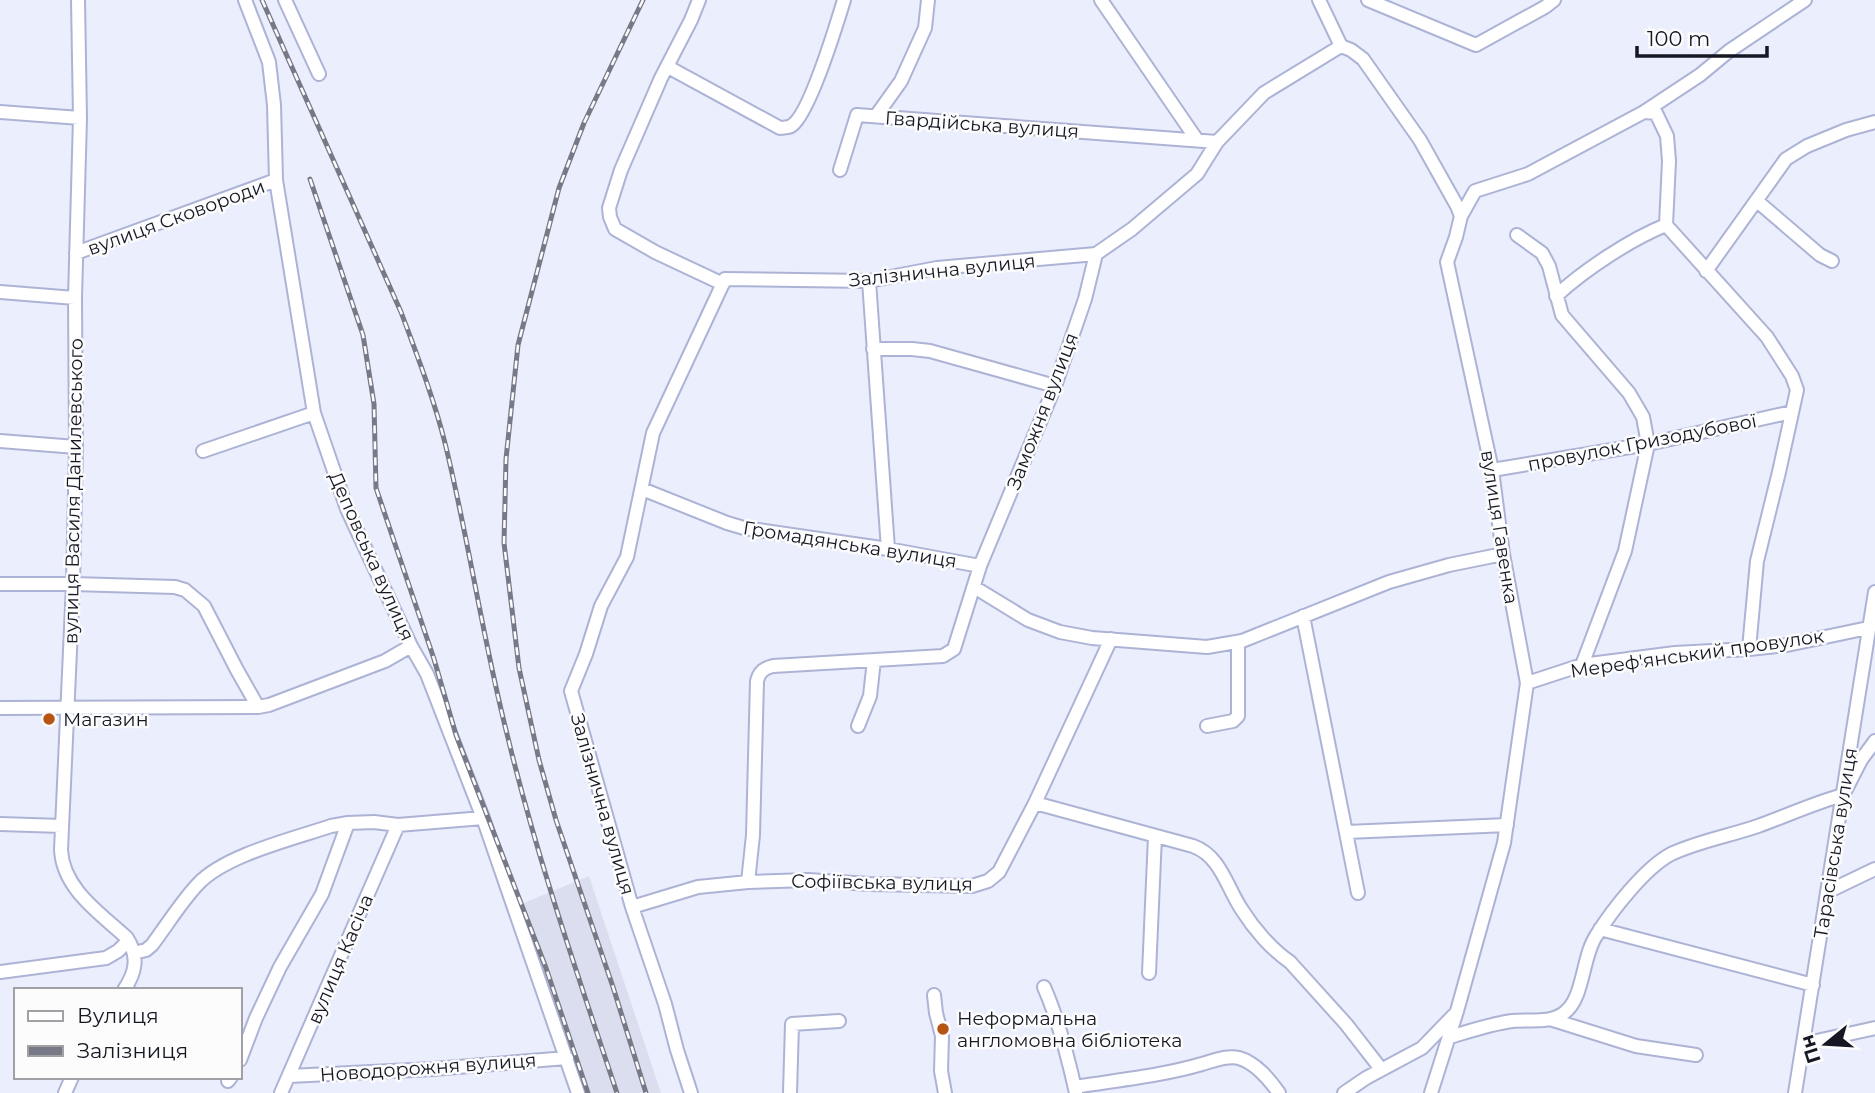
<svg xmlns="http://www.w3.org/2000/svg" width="1875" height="1093" viewBox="0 0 1875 1093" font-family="Montserrat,sans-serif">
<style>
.built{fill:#dbdeef}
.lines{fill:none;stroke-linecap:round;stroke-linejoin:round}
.minor-casing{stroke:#adb3d5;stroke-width:16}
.minor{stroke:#fff;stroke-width:12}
.rail-casing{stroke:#777987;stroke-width:5}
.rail{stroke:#fcfcfc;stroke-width:2.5;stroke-dasharray:8;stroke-linecap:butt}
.poi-dot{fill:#b55413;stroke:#fcfcfc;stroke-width:2.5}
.labels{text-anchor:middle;stroke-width:5;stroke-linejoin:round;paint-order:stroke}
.street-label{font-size:19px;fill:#151723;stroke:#fcfcfc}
.poi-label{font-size:19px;fill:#151723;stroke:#fcfcfc;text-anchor:start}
</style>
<rect width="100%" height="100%" fill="#ebeefd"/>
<!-- built -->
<path class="built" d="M589,876L661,1093H585L519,905Z"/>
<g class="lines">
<defs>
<path id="minor" d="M78,0L80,118L75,298L76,447L73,584L61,850C63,889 100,913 127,938C139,957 136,972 124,990
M245,0L269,62L274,105L276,180L314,413L347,509L411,646L427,674L483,818L578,1093
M285,0L319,74
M699,0L691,20L661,78L621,170L609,208L610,217L615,229L655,252L723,284
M1101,0L1197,140
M1319,0L1341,46L1351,50L1363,59L1420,140L1457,206L1461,216L1456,237L1447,262L1492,470L1503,554L1527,683L1504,843L1457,1011L1431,1093
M1368,0L1476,45L1545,7L1554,0
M668,67L780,128C781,128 790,127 791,126C809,116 837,23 844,0
M0,112L80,118
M1644,112L1656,113L1667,136L1669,161L1666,225L1767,337L1792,376L1797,390L1779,472L1757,561L1749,649
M876,116L901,81L925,28L928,0
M840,170L857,115L1217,142
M1757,201L1820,255L1832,261
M1461,216L1475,191L1528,174L1644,112L1700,75L1729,51L1805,0
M1517,235L1542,253L1549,266L1562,315L1629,393L1643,417L1648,444L1625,551L1582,665
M76,253L276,180
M1096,254L1132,229L1197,174L1217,142L1264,93L1341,46
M1706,271L1786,159L1807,146L1846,130L1875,122
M869,281L888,549
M0,292L75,298
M1556,296C1584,270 1631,239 1666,225
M873,349H912L930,351L1055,386
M0,441L76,447
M203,451L314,413
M1492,470L1648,444L1792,412
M642,489L727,523L744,528L888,549L980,566
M0,584H73L175,587L185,590L204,606L237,670L258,707
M974,587L1028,620L1060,632L1092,638L1207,647L1242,641L1389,582L1449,565L1503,554
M1303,616L1358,893
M1527,683L1582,665L1675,653L1749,649L1787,645L1868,628
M0,708L258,707L269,705L385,661L411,646
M858,726L870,696L874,660
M1207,726L1233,721L1238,716V642
M1035,803L1193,846C1221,856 1227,888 1242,910C1254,929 1272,950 1290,962L1346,1024L1381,1069
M0,824L62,826
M1347,832L1507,825
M748,882L753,835L757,681C759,672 764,668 773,666L943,656L954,649L980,566L1055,386L1085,299L1096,254
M1827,892L1875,869
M632,907L698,887L748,882L808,880L869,884L972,886L988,881L999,872L1035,803L1111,639
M1600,929L1813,985
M134,953L146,950L152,945C167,925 181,902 198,884C225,855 293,839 331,826L348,823L374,822L398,825L483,818
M0,972L106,958L118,951L128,941
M1149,973L1155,836
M1044,987C1059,1021 1068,1057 1076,1093
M934,995L936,1013L942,1036L941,1071L945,1093
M1550,1019L1636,1046L1696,1055
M1450,1037C1470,1031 1490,1024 1512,1021C1529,1019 1549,1024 1564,1013C1584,999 1582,957 1596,936C1612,910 1645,868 1671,854C1699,841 1729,836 1758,826C1786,816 1814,803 1843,795L1861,760L1875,741
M1803,1044L1875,1028
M240,1060L256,1018L280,967L322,894L348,823
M289,1076L433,1069L567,1058
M228,1081L231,1077
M1075,1087C1117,1080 1161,1076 1202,1064C1213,1061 1227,1055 1239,1058C1256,1063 1269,1079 1279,1093
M65,1093L72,1077
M281,1093L398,825
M691,1093L677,1050L665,1004L632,907L571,691L586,654L601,606L627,557L653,433L725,279L869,281L937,268L1096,254
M790,1093L792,1024L839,1021
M1344,1093L1366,1078L1422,1048L1454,1015
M1795,1093L1875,592"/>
</defs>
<!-- minor casing -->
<use href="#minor" class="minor-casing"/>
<!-- minor -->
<use href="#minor" class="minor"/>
<defs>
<path id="rail" d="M262,0L401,312C417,355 434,399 445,443C469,541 483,641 508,738C537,858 578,976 617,1093
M643,0L584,123L559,188L518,345L506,459L504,543L519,668L539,760L556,820L613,987L646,1093
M310,179L363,335L374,404L376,488L434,659L456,735L546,968L588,1093"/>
</defs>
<!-- rail casing -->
<use href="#rail" class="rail-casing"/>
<!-- rail -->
<use href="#rail" class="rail"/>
</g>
<!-- markers -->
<g class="poi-dot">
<circle cx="49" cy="719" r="7"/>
<circle cx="943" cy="1029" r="7"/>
</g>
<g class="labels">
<!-- street labels -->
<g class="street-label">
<text transform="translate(982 124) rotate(4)" y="7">Гвардійська вулиця</text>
<text transform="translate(176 217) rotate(-20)" y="7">вулиця Сковороди</text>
<text transform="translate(942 270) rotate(-6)" y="7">Залізнична вулиця</text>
<text transform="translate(1042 411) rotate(-69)" y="7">Заможня вулиця</text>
<text transform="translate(1642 442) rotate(-11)" y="7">провулок Гризодубової</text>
<text transform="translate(73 491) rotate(-89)" y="7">вулиця Василя Данилевського</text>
<text transform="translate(1500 527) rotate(81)" y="7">вулиця Гавенка</text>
<text transform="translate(850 544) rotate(9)" y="7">Громадянська вулиця</text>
<text transform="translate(372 556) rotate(66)" y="7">Деповська вулиця</text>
<text transform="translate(1697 653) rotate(-8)" y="7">Мереф'янський провулок</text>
<text transform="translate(603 804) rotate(74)" y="7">Залізнична вулиця</text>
<text transform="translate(1835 843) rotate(-81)" y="7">Тарасівська вулиця</text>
<text transform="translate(882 882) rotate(1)" y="7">Софіївська вулиця</text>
<text transform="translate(340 959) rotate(-67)" y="7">вулиця Касіча</text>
<text transform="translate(428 1067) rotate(-4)" y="7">Новодорожня вулиця</text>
</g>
<!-- poi labels -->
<g class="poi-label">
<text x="63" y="726">Магазин</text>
<text x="957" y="1025">Неформальна<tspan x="957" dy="22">англомовна бібліотека</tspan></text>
</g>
</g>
<!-- legend -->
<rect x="14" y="988" width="228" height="91" fill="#fcfcfc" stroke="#a0a0a5" stroke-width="2"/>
<rect x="28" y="1011" width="35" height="10" fill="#ffffff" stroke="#a0a0a5" stroke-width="2"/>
<text x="77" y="1023" font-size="21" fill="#151723">Вулиця</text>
<rect x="28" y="1046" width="35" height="10" fill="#777987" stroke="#a0a0a5" stroke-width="2"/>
<text x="77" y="1058" font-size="21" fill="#151723">Залізниця</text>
<!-- north arrow -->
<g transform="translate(1826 1044) rotate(252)" stroke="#fcfcfc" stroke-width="5" paint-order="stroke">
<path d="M0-5L12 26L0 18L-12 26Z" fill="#151723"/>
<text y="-10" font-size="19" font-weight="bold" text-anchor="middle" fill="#151723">Пн</text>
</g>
<!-- scale -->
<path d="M1637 46v10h130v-10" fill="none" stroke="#151723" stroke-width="3.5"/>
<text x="1647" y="46" font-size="21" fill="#151723" stroke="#fcfcfc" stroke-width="5" paint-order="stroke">100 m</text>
</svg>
